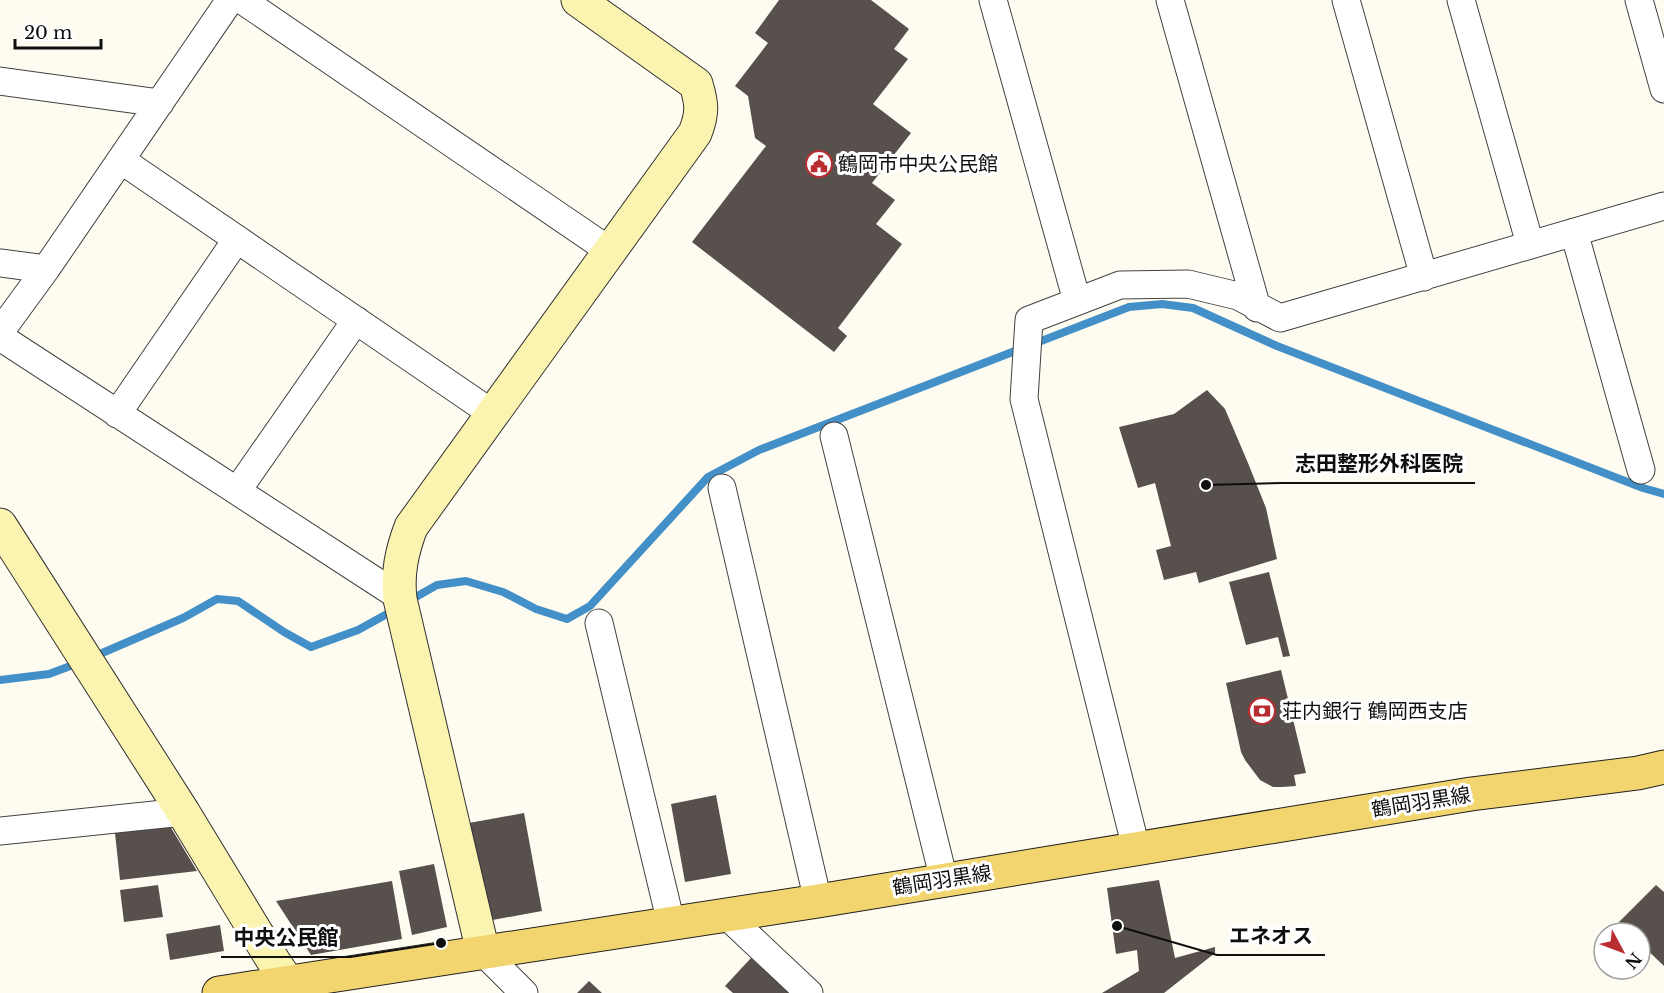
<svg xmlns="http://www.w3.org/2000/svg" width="1664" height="993" viewBox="0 0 1664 993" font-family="'Libre Baskerville','Noto Sans JP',serif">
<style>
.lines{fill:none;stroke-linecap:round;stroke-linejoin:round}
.stream{stroke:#438fc7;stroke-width:8}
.building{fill:#57504c}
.street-casing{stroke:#424242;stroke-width:29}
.secondary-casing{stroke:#313131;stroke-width:35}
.primary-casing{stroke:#202020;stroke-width:35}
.street{stroke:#fff;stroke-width:27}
.secondary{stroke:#fbf4b0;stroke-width:33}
.primary{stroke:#f2d56e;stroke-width:33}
.labels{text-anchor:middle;stroke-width:6;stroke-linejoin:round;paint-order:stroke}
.poi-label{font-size:20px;fill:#0f0f0f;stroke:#fff;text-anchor:start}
.street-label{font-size:20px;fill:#0f0f0f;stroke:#fff}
.leader{fill:none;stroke:#0f0f0f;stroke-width:2}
.callout-dot{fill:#0f0f0f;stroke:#fff;stroke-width:2}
.callout-label{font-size:21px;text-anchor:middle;font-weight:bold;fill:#0f0f0f;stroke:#fff;stroke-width:6;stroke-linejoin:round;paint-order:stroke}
</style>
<rect width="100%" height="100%" fill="#fefcf1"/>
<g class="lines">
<!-- stream -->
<path class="stream" d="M407,602L437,585L466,581L503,592L536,609L567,619L590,606L708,477L759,450L1129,307L1162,304L1193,308L1277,346L1643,488L1664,494
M93,657L183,618L217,599L238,601L284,632L311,647L358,630L396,609
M0,680L49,674L81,662"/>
</g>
<!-- building -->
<path class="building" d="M779,0H871L909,29L894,49L908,59L873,104L911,133L872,183L895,200L876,224L902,244L838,328L847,336L834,352L692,242L766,146L755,138L748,96L735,86L768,43L755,33Z
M1207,390L1225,409L1248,463L1266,508L1277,559L1199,583L1196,572L1164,580L1156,550L1171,546L1155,483L1138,488L1119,427L1174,414Z
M1269,572L1290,656L1283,657L1278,637L1246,645L1229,582Z
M1281,670L1306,773L1294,775L1296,786L1282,787H1273L1260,780L1245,760L1241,752L1226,683Z
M716,795L731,874L685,882L671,804Z
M524,813L542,911L487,921L469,823Z
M170,826L197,871L120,880L115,833Z
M434,864L447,927L412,935L399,871Z
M1159,880L1175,958L1215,947V953L1164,993H1102L1139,971L1137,950L1116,954L1107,888Z
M392,881L402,939L311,955L276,901Z
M158,885L163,917L124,922L120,890Z
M1656,885L1664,892V966L1640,943V933H1630L1619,922Z
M220,925L224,951L170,960L166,934Z
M751,958L789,993H733L725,986Z
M589,981L602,993H577Z"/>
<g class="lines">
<defs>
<path id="street" d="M242,0L610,251
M993,0L1077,301
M1170,0L1257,308
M1346,0L1424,277
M1461,0L1530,244
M1639,0L1664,89
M0,81L160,103
M121,160L493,414
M1574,232L1641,470
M0,263L46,269
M0,332L46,269L230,0
M0,337L400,597
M117,414L237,239
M834,436L944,880
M722,488L818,901
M237,491L356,320
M599,623L671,923
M0,831L183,812
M1136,848L1024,399L1029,320L1120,285L1188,284L1238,296L1280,318L1664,206
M726,915L809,993
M483,952L524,993"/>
<path id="secondary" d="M0,525L183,812L274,962L295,993
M483,952L400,599C397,573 402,551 411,527L695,133C703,113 702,104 696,84L578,0"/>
<path id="primary" d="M219,993L818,901L1471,794L1638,773L1664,767"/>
</defs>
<!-- street casing -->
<use href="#street" class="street-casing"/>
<!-- secondary casing -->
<use href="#secondary" class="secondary-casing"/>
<!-- primary casing -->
<use href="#primary" class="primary-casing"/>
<!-- street -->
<use href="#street" class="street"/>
<!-- secondary -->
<use href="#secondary" class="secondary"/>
<!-- primary -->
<use href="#primary" class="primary"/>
</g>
<!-- icons -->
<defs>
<symbol id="civic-ring" viewBox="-11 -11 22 22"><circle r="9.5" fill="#fff" stroke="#b92d30" stroke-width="1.5"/><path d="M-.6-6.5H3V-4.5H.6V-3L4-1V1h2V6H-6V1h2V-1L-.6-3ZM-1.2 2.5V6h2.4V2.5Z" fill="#b92d30"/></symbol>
<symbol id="bank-ring" viewBox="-11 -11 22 22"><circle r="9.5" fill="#fff" stroke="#b92d30" stroke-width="1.5"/><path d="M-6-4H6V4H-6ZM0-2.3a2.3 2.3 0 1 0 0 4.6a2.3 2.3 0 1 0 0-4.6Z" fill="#b92d30"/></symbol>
</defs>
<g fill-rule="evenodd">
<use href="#civic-ring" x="804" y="149" width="30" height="30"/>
<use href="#bank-ring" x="1247" y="696" width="30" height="30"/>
</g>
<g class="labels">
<!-- poi labels -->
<g class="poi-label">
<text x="838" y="171">鶴岡市中央公民館</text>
<text x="1282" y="718">荘内銀行 鶴岡西支店</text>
</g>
<!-- street labels -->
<g class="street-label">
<text transform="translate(1421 802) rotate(-9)" y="7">鶴岡羽黒線</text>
<text transform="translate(942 880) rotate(-9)" y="7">鶴岡羽黒線</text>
</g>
</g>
<!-- callouts -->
<path class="leader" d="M1206 485L1283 483H1475M1117 926L1217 955H1325M441 943L350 957H221"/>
<g class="callout-dot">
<circle cx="1206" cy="485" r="6"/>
<circle cx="1117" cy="926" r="6"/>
<circle cx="441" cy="943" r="6"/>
</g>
<g class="callout-label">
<text x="1379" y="471">志田整形外科医院</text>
<text x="1271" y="943">エネオス</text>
<text x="286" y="945">中央公民館</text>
</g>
<!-- north arrow -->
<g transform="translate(1622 951) rotate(131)"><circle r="28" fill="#ffffff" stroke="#9f9f9f" stroke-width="1.5"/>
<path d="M0-4.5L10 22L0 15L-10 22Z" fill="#b92d30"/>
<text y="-9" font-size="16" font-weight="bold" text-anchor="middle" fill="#0f0f0f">N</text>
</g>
<!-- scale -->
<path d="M15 39v9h86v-9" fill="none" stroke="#0f0f0f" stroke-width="3"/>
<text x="24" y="39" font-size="18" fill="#0f0f0f" stroke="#ffffff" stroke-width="4.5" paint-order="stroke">20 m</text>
</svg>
